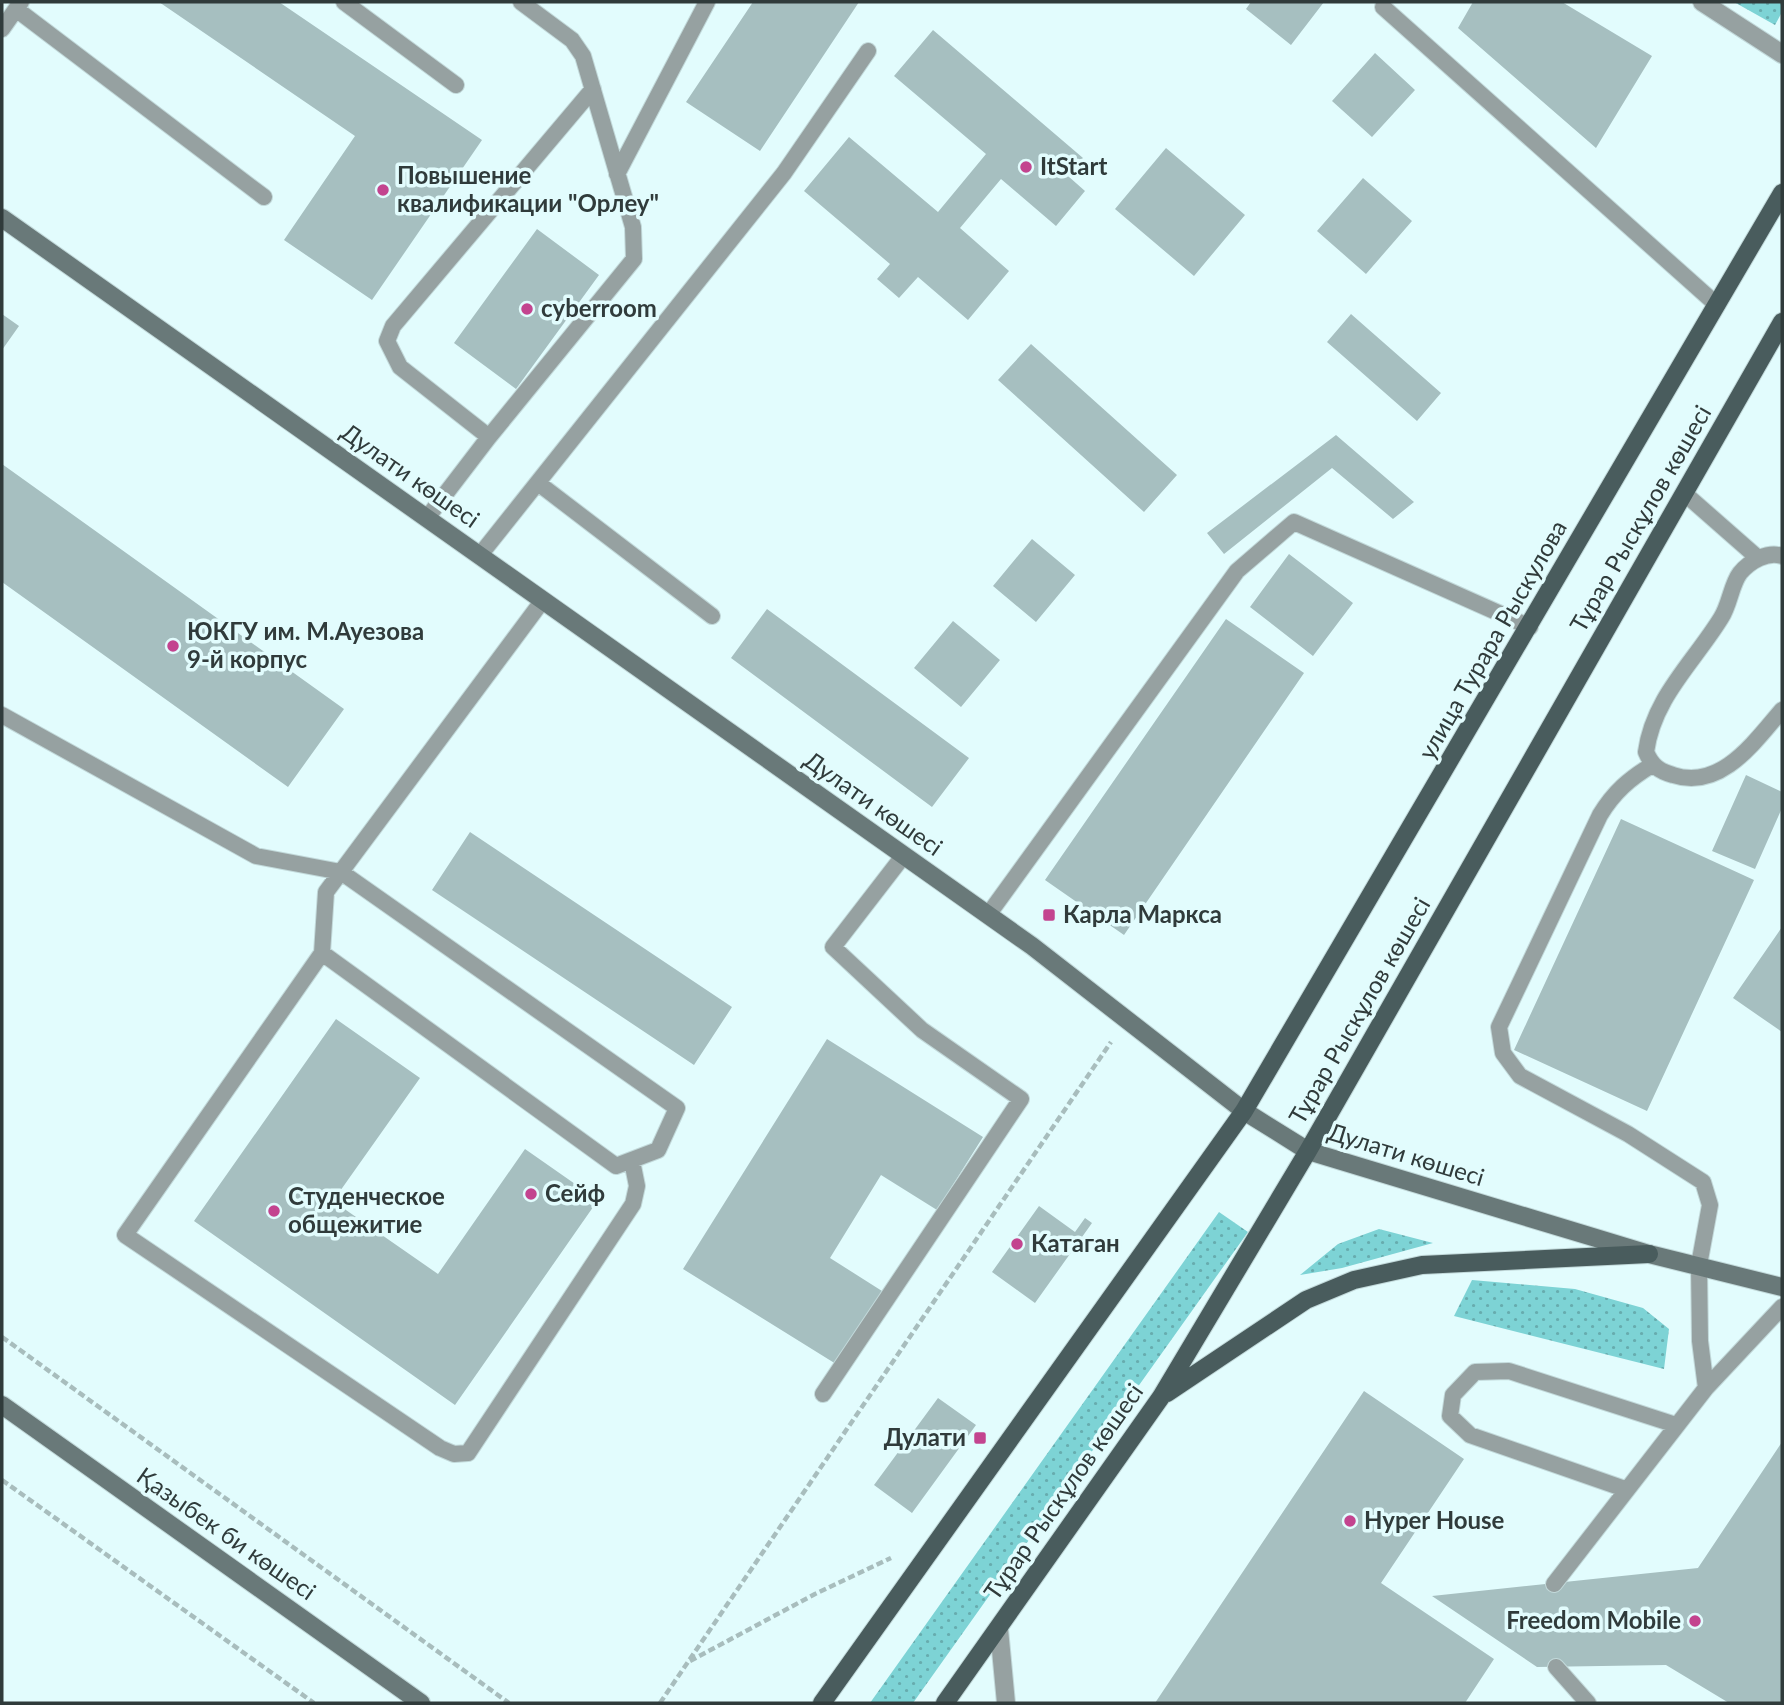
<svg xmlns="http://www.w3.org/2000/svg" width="1784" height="1705" viewBox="0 0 1784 1705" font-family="Lato,sans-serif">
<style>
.green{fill:url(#green-dots)}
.building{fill:#a6bfc0}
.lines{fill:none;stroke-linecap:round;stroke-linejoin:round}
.service-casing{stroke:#c2d9da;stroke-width:18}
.minor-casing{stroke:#c2d9da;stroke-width:20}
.secondary-casing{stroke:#c2d9da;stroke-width:20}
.primary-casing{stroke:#c2d9da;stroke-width:20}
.path{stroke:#a8bdbd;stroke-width:4.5;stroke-dasharray:7 3.5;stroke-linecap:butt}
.service{stroke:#96a1a1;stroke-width:16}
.minor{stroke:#96a1a1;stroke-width:18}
.secondary{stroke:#697979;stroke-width:18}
.primary{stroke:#495c5d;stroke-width:18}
.poi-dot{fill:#c3448f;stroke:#e2fcfd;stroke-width:2.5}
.labels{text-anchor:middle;stroke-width:7;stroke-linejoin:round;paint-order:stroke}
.poi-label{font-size:24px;font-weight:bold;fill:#303b3b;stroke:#e2fcfd;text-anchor:start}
.street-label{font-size:24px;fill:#303b3b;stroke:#e2fcfd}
</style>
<defs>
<pattern id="green-dots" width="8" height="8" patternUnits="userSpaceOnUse" patternTransform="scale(1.75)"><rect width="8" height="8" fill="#7dd3d5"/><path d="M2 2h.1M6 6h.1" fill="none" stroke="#67acae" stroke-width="1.8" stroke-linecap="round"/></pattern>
</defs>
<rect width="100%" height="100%" fill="#e2fcfd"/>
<!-- green -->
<path class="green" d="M1734,2H1782V12L1775,25Z
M1219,1212L1248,1232L913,1703H870Z
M1379,1229L1433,1243L1342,1268L1300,1275L1338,1244Z
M1472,1280L1575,1289L1643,1308L1669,1329L1664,1369L1454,1316Z"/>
<!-- building -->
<path class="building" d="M159,2H279L482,140L372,300L284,240L355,136Z
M753,2H859L760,151L686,102Z
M1251,2H1324L1291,45L1246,9Z
M1473,2H1562L1652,56L1596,148L1458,28Z
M933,30L1083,158L1068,176L1085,191L1056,226L1001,179L960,228L1009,271L968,320L918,277L899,298L877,279L890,264L804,191L849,137L938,212L986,154L894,76Z
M1375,53L1415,90L1372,137L1332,101Z
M1166,148L1245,215L1194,276L1115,209Z
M1363,178L1412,221L1366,274L1317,231Z
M537,229L599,275L516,389L454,343Z
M2,314L19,326L2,350Z
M1351,314L1441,393L1417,421L1327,342Z
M1031,344L1177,475L1144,512L998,380Z
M1336,435L1414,502L1393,519L1332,468L1224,554L1207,533Z
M2,464L344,709L288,787L2,582Z
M1032,539L1075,575L1036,622L993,586Z
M1289,554L1353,603L1313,656L1250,607Z
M767,609L969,758L932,807L731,658Z
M1226,619L1304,673L1124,935L1045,880Z
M953,621L1000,660L961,707L914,668Z
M1746,775L1782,792V808L1755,869L1712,851Z
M1621,819L1754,880L1647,1111L1514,1050Z
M470,832L732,1007L694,1065L432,890Z
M1782,927V1032L1733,998Z
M336,1019L420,1078L333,1201L438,1274L525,1149L598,1200L455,1405L194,1221Z
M827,1039L983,1137L937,1210L881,1175L830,1258L882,1291L836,1364L683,1269Z
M1039,1206L1075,1232L1085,1218L1092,1223L1035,1303L992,1272Z
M1364,1391L1464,1459L1381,1583L1494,1659L1465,1703H1155Z
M938,1398L976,1425L912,1513L874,1485Z
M1782,1442V1703H1729L1666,1665L1537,1667L1432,1596L1698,1568Z"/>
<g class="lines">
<defs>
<path id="service" d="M344,2L456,85
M1383,7L1717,305
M16,9L264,197
M2,29L21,2
M617,174L707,2
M489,437L400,367L387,341L393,326L593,89
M538,483L712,616
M1684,493L1758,558
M427,518L489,437L634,259L633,227L583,56L572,40L521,2
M480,555L784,173L868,51
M1782,556C1768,551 1750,561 1740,573C1731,585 1730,604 1721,618C1694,662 1653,698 1646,752C1652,766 1659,771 1673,775C1721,791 1755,741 1782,710
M543,600L326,892L322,953L125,1235L440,1448L454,1454L468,1453L633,1204L637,1186L632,1161
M2,715L256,856L341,872L677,1108L658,1150L616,1166L322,953
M1652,765C1629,779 1614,792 1600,815L1499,1027L1503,1053L1520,1076L1628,1134L1703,1182L1710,1205L1699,1265L1700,1341L1706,1388
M988,915L1237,571L1294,522L1530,627
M823,1394L1021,1099L922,1030L833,947L904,855
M1625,1489L1470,1435L1450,1416L1453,1395L1475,1372L1509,1371L1676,1425
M1554,1584L1706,1388L1782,1307
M1556,1667L1588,1703"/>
<path id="minor" d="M1702,2L1782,54
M999,1629L1006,1703"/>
<path id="secondary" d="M2,218L1032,946L1244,1111L1308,1151L1649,1254L1782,1287
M2,1405L421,1703"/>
<path id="primary" d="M1167,1393L1306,1300L1354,1280L1422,1265L1649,1254
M822,1703L1244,1111L1782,193
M945,1703L1161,1397L1308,1151L1782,322"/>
</defs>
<!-- service casing -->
<use href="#service" class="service-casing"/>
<!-- minor casing -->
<use href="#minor" class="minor-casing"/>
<!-- secondary casing -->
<use href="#secondary" class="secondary-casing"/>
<!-- primary casing -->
<use href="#primary" class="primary-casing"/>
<!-- path -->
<path class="path" d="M2,1337L509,1703
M2,1480L314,1703
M690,1661L815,1594L891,1558
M660,1703L1111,1042"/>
<!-- service -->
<use href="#service" class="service"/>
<!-- minor -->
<use href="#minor" class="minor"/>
<!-- secondary -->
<use href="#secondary" class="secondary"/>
<!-- primary -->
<use href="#primary" class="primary"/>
</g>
<!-- markers -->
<g class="poi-dot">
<circle cx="1026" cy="167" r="7"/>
<circle cx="383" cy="190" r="7"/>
<circle cx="527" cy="309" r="7"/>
<circle cx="173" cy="646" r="7"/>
<rect x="1042" y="908" width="14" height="14" rx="3.5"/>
<circle cx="531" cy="1194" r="7"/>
<circle cx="274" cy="1211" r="7"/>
<circle cx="1017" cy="1244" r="7"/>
<rect x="973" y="1431" width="14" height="14" rx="3.5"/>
<circle cx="1350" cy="1521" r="7"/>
<circle cx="1695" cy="1621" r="7"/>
</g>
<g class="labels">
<!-- poi labels -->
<g class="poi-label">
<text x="1040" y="175">ItStart</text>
<text x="397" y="184">Повышение<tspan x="397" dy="28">квалификации "Орлеу"</tspan></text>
<text x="541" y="317">cyberroom</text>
<text x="187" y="640">ЮКГУ им. М.Ауезова<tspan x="187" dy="28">9-й корпус</tspan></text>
<text x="1063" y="923">Карла Маркса</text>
<text x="545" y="1202">Сейф</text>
<text x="288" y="1205">Студенческое<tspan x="288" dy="28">общежитие</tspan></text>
<text x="1031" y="1252">Катаган</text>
<text x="966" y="1446" text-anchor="end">Дулати</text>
<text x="1364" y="1529">Hyper House</text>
<text x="1681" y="1629" text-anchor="end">Freedom Mobile</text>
</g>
<!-- street labels -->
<g class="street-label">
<text transform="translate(410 476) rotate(35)" y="8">Дулати көшесі</text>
<text transform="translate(1641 519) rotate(-60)" y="8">Тұрар Рыскұлов көшесі</text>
<text transform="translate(1493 640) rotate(-60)" y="8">улица Турара Рыскулова</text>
<text transform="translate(873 804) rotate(35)" y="8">Дулати көшесі</text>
<text transform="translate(1360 1011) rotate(-60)" y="8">Тұрар Рыскұлов көшесі</text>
<text transform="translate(1406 1155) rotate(17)" y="8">Дулати көшесі</text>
<text transform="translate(1064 1492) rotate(-55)" y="8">Тұрар Рыскұлов көшесі</text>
<text transform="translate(226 1534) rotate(35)" y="8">Қазыбек би көшесі</text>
</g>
</g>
<!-- border -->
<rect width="1784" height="1705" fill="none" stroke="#303b3b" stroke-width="7"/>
</svg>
